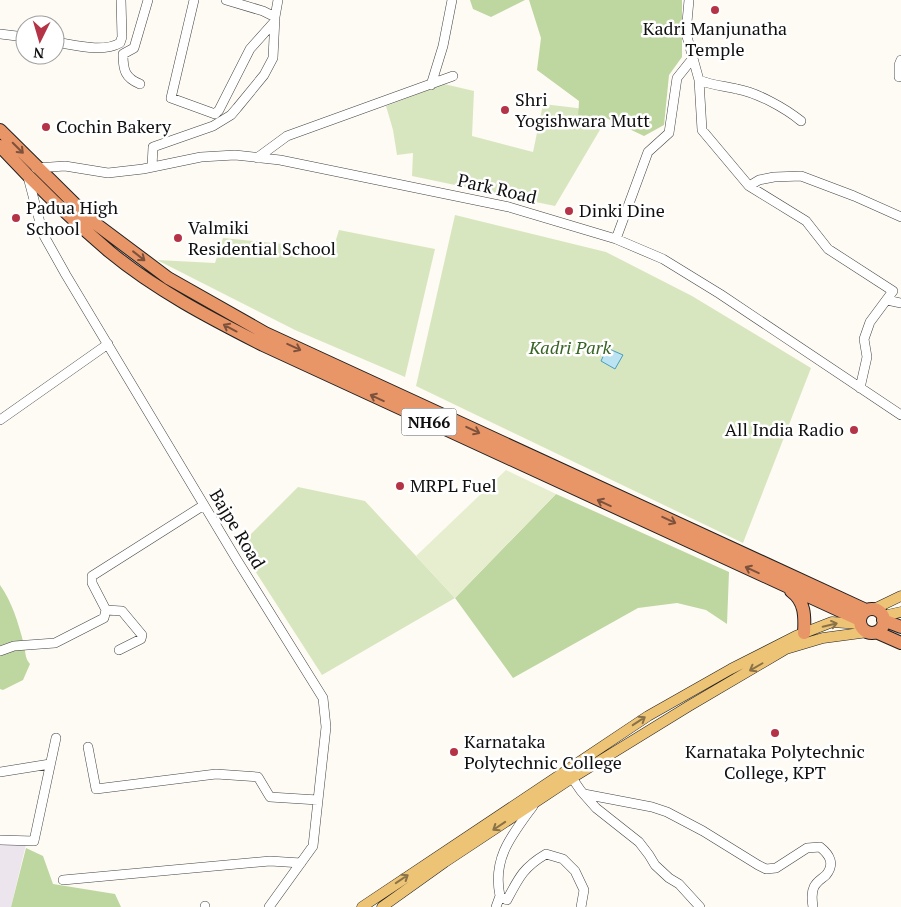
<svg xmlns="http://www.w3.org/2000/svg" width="901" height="907" viewBox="0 0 901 907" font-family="'PT Serif',serif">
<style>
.industrial{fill:#ece5ed}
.green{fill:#d8e6bf}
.forest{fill:#bed6a0}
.pitch{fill:#e7eed0}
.water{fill:#bce3f1;stroke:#499ec2}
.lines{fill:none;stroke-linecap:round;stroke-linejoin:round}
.minor-casing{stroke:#434343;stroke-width:10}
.major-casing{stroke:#212121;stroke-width:11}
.highway-casing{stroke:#212121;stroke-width:14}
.minor{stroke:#fff;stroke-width:9}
.major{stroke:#edc375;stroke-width:10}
.highway{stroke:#e89568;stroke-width:12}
.oneway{stroke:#7c523c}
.oneway2{stroke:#8a7248}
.poi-dot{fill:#b53346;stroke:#fff;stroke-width:2}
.labels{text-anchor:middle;stroke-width:5;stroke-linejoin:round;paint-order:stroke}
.shield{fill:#fff;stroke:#585858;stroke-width:1}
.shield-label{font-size:16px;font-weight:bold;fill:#101010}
.poi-label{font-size:18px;fill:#101010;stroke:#fff;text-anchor:start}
.street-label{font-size:18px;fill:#101010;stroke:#fff}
.park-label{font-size:18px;font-style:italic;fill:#386325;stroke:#fff}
</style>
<rect width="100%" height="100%" fill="#fefbf4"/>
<!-- industrial -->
<path class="industrial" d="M28,836L11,907H0V837Z"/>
<!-- green -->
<path class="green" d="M444,84L474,91L472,136L533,152L543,104L577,108L602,116L601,128L555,206L412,176L413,153L397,155L393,130L386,106Z
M455,215L606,252L692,296L811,368L743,543L416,386Z
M339,230L435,249L405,377L295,330L157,260L215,263L223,238L333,249Z
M298,487L365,501L455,598L322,675L239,546Z"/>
<!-- forest -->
<path class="forest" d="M470,0H525L491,17L473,9Z
M529,0H682V57L669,75L664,125L644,136L602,116L578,119L579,101L537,70L541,38Z
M556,494L729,572L727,624L706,610L677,603L638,608L513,678L455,598Z
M0,585C12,602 18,622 23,641C26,649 24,658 30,664L23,680L3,690L0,689Z
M26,848L43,856L53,884L115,894L121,907H11Z"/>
<!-- pitch -->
<path class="pitch" d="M506,470L556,494L455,598L416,556Z"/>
<!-- water -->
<path class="water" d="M607,348L623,355L615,369L601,361Z"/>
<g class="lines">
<defs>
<path id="minor" d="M194,0L171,98L215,114L219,110L250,49L275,21
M226,0L263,11L275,17
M689,0L686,33L699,80C711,85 724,86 737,89C758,93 785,108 801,121
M0,34L25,37
M55,42C75,45 102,53 120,43L122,37L121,0
M899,77V65L901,60
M699,80L702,130L749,186L806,221L828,249L893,291L870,322L864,339L867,357L860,388
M140,84C125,78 123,70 123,54L134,48L148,0
M431,85L443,46L452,0
M257,158L287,136L453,76
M152,167L153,147L213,126L231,115L237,108L264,75L273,58L275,17L278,0
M36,168L65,166L108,173L143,169L201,157L235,155L280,160L509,207L616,239L663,259L720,294L901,415
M28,177L43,234L66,275L237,560L323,698L326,727L313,846L269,907
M749,186L759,180L774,177L801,176L854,196L901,217
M616,239L648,152L669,133L677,78L693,58
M887,300L901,303
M0,420L108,344
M119,650L141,639L142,635L122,611L106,610L92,583V576L204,505
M0,651L14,646L55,643L104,618L106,610
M88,747L96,789L216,774L258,777L270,797L318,800
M0,772L50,764
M572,778L581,791L596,808L639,842L649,855L655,865L669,878L679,884L700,907
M584,794L652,807L667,812L703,831L758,865L766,869L776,868L807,848L820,847C830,855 835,864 826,875C822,879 817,881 814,887C811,893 812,900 813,907
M533,806C512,835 492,858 500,896L507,900C519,877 524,867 546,854L563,859L575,871L584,890L581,907
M0,840L34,841L56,738
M63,880L270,861L301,863
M205,906V907
M496,907L500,896"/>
<path id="major" d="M874,609L901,596
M883,616L901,612
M362,907L648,716L731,669L796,636L832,622L860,624
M382,907L445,862L572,778L689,706L786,649L823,638L868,632"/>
<path id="highway" d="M0,130L92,221L168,278L265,333L866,610
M0,146C34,183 71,219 110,252C156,290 210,318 263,345L860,620
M791,591C805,601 805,616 804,633
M860 621a12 12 0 1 1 24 0a12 12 0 1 1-24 0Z
M883,620L901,627
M876,632L901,643"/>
</defs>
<!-- minor casing -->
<use href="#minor" class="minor-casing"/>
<!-- major casing -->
<use href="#major" class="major-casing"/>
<!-- highway casing -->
<use href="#highway" class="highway-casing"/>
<!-- minor -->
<use href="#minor" class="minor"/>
<!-- major -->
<use href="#major" class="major"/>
<!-- highway -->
<use href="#highway" class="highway"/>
</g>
<!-- one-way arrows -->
<defs><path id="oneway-shaft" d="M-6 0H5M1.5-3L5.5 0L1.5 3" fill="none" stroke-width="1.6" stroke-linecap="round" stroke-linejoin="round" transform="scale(1.25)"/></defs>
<g class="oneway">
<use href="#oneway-shaft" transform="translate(18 148) rotate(45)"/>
<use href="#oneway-shaft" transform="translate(139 256) rotate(38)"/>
<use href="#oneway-shaft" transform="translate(230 328) rotate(-152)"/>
<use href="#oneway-shaft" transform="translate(294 347) rotate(25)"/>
<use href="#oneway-shaft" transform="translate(377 398) rotate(-155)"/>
<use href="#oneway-shaft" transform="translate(473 430) rotate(25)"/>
<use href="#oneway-shaft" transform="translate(604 503) rotate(-155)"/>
<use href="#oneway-shaft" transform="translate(669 520) rotate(25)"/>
<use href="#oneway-shaft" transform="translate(752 570) rotate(-155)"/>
</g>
<g class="oneway2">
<use href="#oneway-shaft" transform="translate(830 625) rotate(-13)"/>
<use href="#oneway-shaft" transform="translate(756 667) rotate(150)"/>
<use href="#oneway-shaft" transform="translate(639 721) rotate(-33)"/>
<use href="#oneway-shaft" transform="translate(499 826) rotate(146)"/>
<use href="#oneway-shaft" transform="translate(402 879) rotate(-34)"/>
</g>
<!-- markers -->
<g class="poi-dot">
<circle cx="715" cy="10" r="5"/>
<circle cx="505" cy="110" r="5"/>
<circle cx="46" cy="127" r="5"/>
<circle cx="569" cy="211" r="5"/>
<circle cx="16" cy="218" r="5"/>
<circle cx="178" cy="238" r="5"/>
<circle cx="854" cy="430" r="5"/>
<circle cx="400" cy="486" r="5"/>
<circle cx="775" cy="733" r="5"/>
<circle cx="454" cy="752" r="5"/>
</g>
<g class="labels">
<!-- shield labels -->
<rect class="shield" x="401.5" y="408.5" width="55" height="27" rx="4"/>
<g class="shield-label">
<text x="429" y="428">NH66</text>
</g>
<!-- poi labels -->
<g class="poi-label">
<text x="715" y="35" text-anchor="middle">Kadri Manjunatha<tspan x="715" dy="21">Temple</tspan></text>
<text x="515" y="106">Shri<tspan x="515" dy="21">Yogishwara Mutt</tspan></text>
<text x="56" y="133">Cochin Bakery</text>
<text x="26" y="214">Padua High<tspan x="26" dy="21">School</tspan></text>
<text x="579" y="217">Dinki Dine</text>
<text x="188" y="234">Valmiki<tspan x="188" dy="21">Residential School</tspan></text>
<text x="844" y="436" text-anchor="end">All India Radio</text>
<text x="410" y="492">MRPL Fuel</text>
<text x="464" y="748">Karnataka<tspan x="464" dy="21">Polytechnic College</tspan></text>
<text x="775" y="758" text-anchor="middle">Karnataka Polytechnic<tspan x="775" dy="21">College, KPT</tspan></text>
</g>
<!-- street labels -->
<g class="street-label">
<text transform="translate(497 189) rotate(13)" y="6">Park Road</text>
<text transform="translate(237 529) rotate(59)" y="6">Bajpe Road</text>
</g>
<!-- park labels -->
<g class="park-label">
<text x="570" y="354">Kadri Park</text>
</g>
</g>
<!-- north arrow -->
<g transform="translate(40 40) rotate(185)"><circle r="24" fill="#ffffff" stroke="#9f9f9f"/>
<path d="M0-4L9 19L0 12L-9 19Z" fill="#b53346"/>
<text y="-8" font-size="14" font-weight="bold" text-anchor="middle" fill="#101010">N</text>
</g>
</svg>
